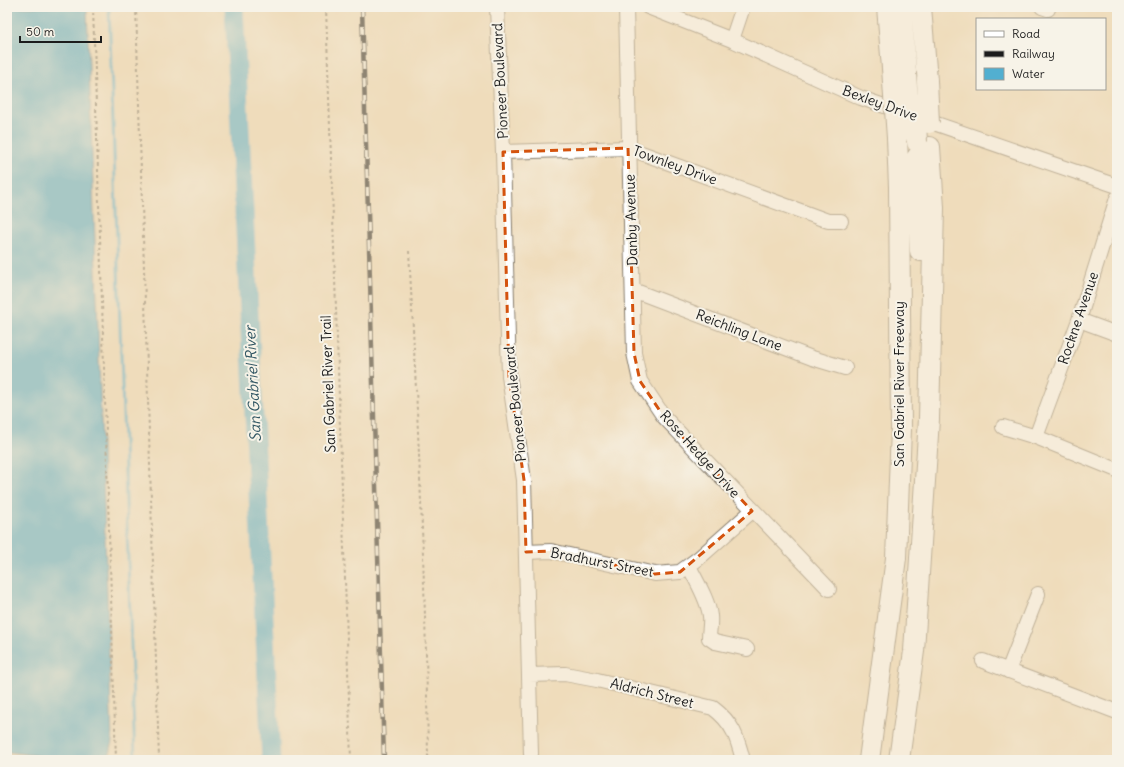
<svg xmlns="http://www.w3.org/2000/svg" width="1124" height="767" viewBox="0 0 1124 767" font-family="Delius,sans-serif">
<style>
.water{fill:#52afd0;stroke:#376676}
.lines{fill:none;stroke-linecap:round;stroke-linejoin:round}
.stream{stroke:#52afd0;stroke-width:3}
.river{stroke:#52afd0;stroke-width:19}
.minor-casing{stroke:#867c6c;stroke-width:16}
.highway-casing{stroke:#867c6c;stroke-width:22}
.path{stroke:#867c6c;stroke-width:2;stroke-dasharray:3 3;stroke-linecap:butt}
.minor{stroke:#fff;stroke-width:14}
.highway{stroke:#fff;stroke-width:20}
.rail-casing{stroke:#1c1c1c;stroke-width:4.5}
.rail{stroke:#f7f3e8;stroke-width:3;stroke-dasharray:9;stroke-linecap:butt}
.highway-bridge-casing{stroke:#867c6c;stroke-width:22;stroke-linecap:butt}
.highway-bridge{stroke:#fff;stroke-width:20}
.marked{fill:none;stroke:#d4530e;stroke-width:3;stroke-dasharray:8 5;stroke-linejoin:round}
.labels{text-anchor:middle;stroke-width:4;stroke-linejoin:round;paint-order:stroke}
.street-label{font-size:14px;fill:#1c1c1c;stroke:#f7f3e8}
.water-label{font-size:15px;font-style:italic;fill:#325764;stroke:#f7f3e8}
</style>
<rect width="100%" height="100%" fill="#f7f3e8"/>
<filter id="ink" filterUnits="userSpaceOnUse"><feTurbulence type="fractalNoise" baseFrequency=".025" numOctaves="2"/><feDisplacementMap in="SourceGraphic" scale="8" xChannelSelector="R" yChannelSelector="G"/><feConvolveMatrix kernelMatrix="1 2 1 2 8 2 1 2 1" color-interpolation-filters="sRGB"/></filter>
<filter id="wash" filterUnits="userSpaceOnUse"><feTurbulence type="fractalNoise" baseFrequency=".012" numOctaves="4" result="noise"/><feDisplacementMap in="SourceGraphic" scale="16" xChannelSelector="R" yChannelSelector="G"/><feGaussianBlur stdDeviation="0.9" result="paint"/><feColorMatrix in="noise" values="0 0 0 0 0 0 0 0 0 0 0 0 0 0 0 0 0 1.4 0 .05"/><feComposite in="paint" operator="in"/></filter>
<g filter="url(#wash)">
<rect width="100%" height="100%" fill="#efdcbb"/>
<!-- water -->
<path class="water" d="M7,7H87L112,741C111,746 112,752 108,756C99,766 23,753 7,752Z"/>
<g class="lines">
<!-- stream -->
<path class="stream" d="M109,7L135,760"/>
<!-- river -->
<path class="river" d="M234,7L271,760"/>
</g>
</g>
<g filter="url(#ink)">
<g class="lines">
<defs>
<path id="minor" d="M497,7L503,152L509,376L524,480L531,754
M626,7L634,353L640,381L664,417L829,589
M648,7L732,40L861,98L1117,186
M1042,7L1048,9
M732,40L743,7
M503,152L628,148L828,221H841
M633,290L812,358L845,368
M1079,320L1117,334
M1003,427L1036,437L1117,470
M1036,437L1079,320L1117,198
M526,552L551,551L655,574L680,572L699,558L752,511
M689,566C696,581 708,599 710,616C711,623 709,631 709,638L715,642L747,649
M983,661L1117,712
M1008,671L1038,594
M529,675L565,674L597,680L713,708C733,723 737,737 743,760"/>
<path id="highway" d="M887,7L892,68
M901,7L906,73
M921,7L927,81
M917,157L920,251
M869,760L896,558L901,429L899,187L897,138
M899,760L914,651L929,419L934,208L930,147"/>
</defs>
<!-- minor casing -->
<use href="#minor" class="minor-casing"/>
<!-- highway casing -->
<use href="#highway" class="highway-casing"/>
<!-- path -->
<path class="path" d="M93,7L116,760
M136,7L159,760
M326,7L351,760
M409,251C418,421 426,590 428,760"/>
<!-- minor -->
<use href="#minor" class="minor"/>
<!-- highway -->
<use href="#highway" class="highway"/>
<defs>
<path id="rail" d="M362,7L384,760"/>
</defs>
<!-- rail casing -->
<use href="#rail" class="rail-casing"/>
<!-- rail -->
<use href="#rail" class="rail"/>
<defs>
<path id="highway-bridge" d="M892,68L897,138
M906,73L909,117
M927,81L929,123
M915,103L917,142"/>
</defs>
<!-- highway-bridge casing -->
<use href="#highway-bridge" class="highway-bridge-casing"/>
<!-- highway-bridge -->
<use href="#highway-bridge" class="highway-bridge"/>
</g>
</g>
<!-- marked area -->
<path d="M0 0H1124V767H0ZM628,148L634,353L640,381L664,417L752,511L680,572L655,574L551,551L526,552L524,480L509,376L503,152Z" fill="#efdcbb" fill-opacity=".55" fill-rule="evenodd"/>
<path class="marked" d="M628,148L634,353L640,381L664,417L752,511L680,572L655,574L551,551L526,552L524,480L509,376L503,152Z"/>
<g class="labels">
<!-- street labels -->
<g class="street-label">
<text transform="translate(500 81) rotate(-93)" y="5">Pioneer Boulevard</text>
<text transform="translate(880 103) rotate(20)" y="5">Bexley Drive</text>
<text transform="translate(675 165) rotate(20)" y="5">Townley Drive</text>
<text transform="translate(631 220) rotate(-92)" y="5">Danby Avenue</text>
<text transform="translate(1078 318) rotate(-71)" y="5">Rockne Avenue</text>
<text transform="translate(739 330) rotate(21)" y="5">Reichling Lane</text>
<text transform="translate(328 384) rotate(-92)" y="5">San Gabriel River Trail</text>
<text transform="translate(899 384) rotate(-90)" y="5">San Gabriel River Freeway</text>
<text transform="translate(515 404) rotate(-96)" y="5">Pioneer Boulevard</text>
<text transform="translate(700 454) rotate(48)" y="5">Rose Hedge Drive</text>
<text transform="translate(602 562) rotate(11)" y="5">Bradhurst Street</text>
<text transform="translate(652 693) rotate(14)" y="5">Aldrich Street</text>
</g>
<!-- water labels -->
<g class="water-label">
<text transform="translate(253 384) rotate(-93)" y="5">San Gabriel River</text>
</g>
</g>
<!-- margin -->
<rect width="1124" height="767" fill="none" stroke="#f7f3e8" stroke-width="24"/>
<!-- legend -->
<rect x="976" y="18" width="130" height="72" fill="#f7f3e8" stroke="#9f9d96"/>
<rect x="984" y="31" width="20" height="6" fill="#ffffff" stroke="#9f9d96"/>
<text x="1012" y="38" font-size="12" fill="#1c1c1c">Road</text>
<rect x="984" y="51" width="20" height="6" fill="#1c1c1c" stroke="#9f9d96"/>
<text x="1012" y="58" font-size="12" fill="#1c1c1c">Railway</text>
<rect x="984" y="68" width="20" height="12" fill="#52afd0" stroke="#9f9d96"/>
<text x="1012" y="78" font-size="12" fill="#1c1c1c">Water</text>
<!-- scale -->
<path d="M20 36v6h81v-6" fill="none" stroke="#1c1c1c" stroke-width="2"/>
<text x="26" y="36" font-size="12" fill="#1c1c1c" stroke="#f7f3e8" stroke-width="3" paint-order="stroke">50 m</text>
</svg>
